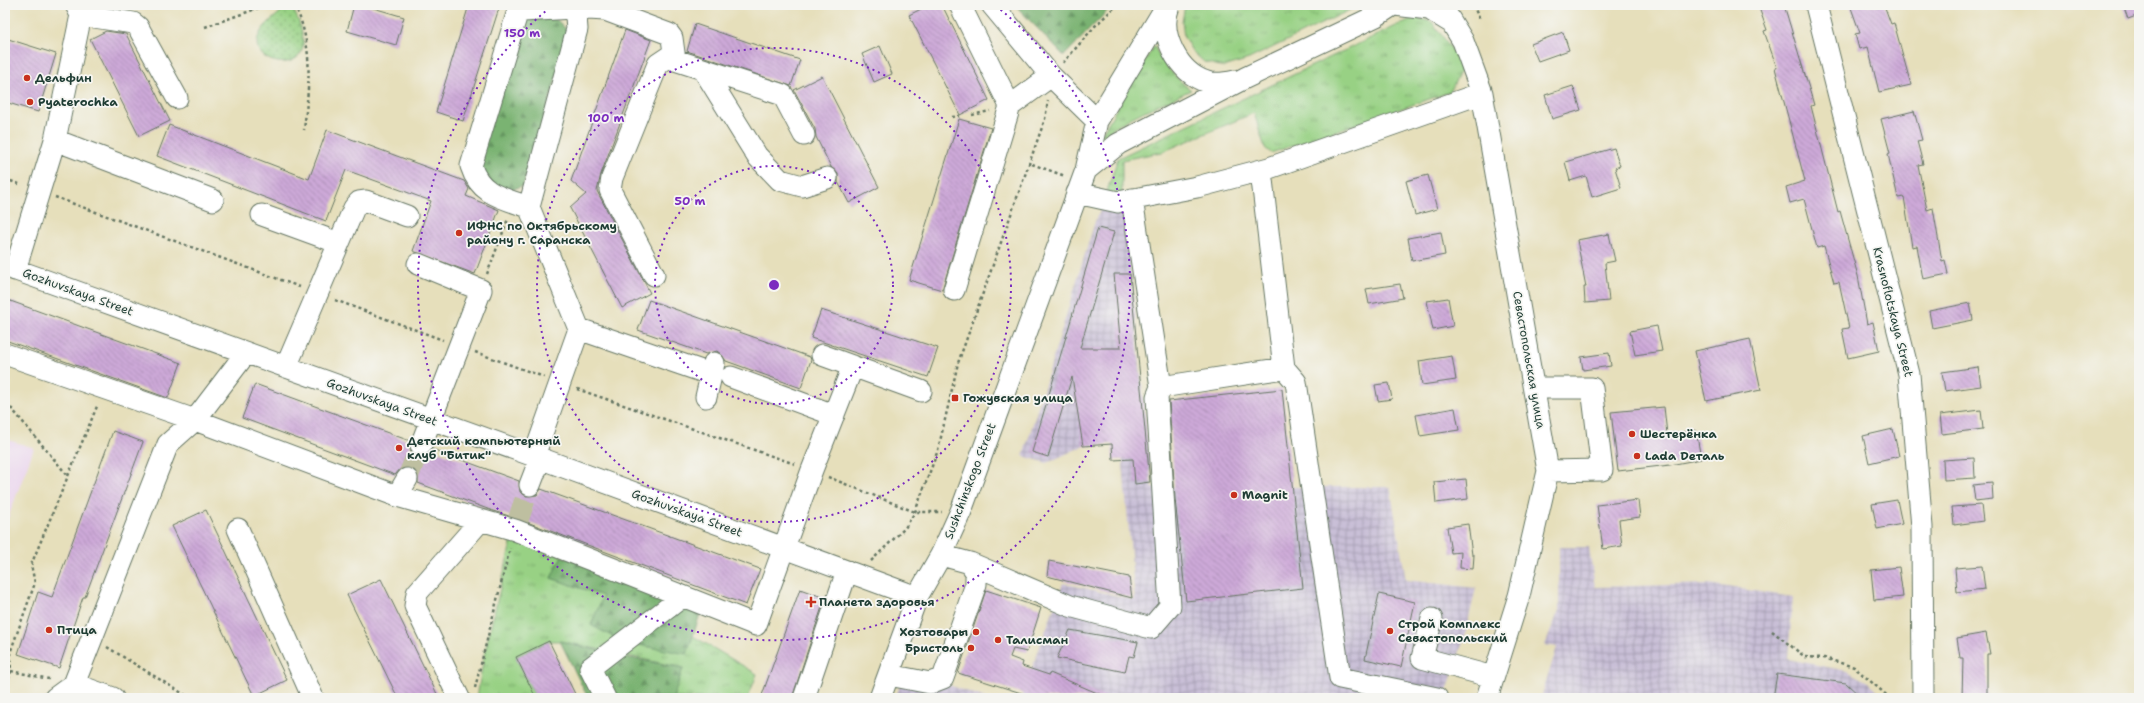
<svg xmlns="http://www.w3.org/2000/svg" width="2144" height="703" viewBox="0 0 2144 703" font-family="'Shantell Sans',sans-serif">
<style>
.built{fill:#e9d2ed}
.industrial{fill:url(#industrial-grid)}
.grass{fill:url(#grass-tufts);stroke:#5c875c}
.forest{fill:url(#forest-firs);stroke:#4c7853}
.park{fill:url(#park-dots);stroke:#5c875c}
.building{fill:url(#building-back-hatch)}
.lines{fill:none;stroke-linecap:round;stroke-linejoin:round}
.minor-tunnel{stroke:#bebfa0;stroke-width:21;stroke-dasharray:21 10;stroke-linecap:butt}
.minor-casing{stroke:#657663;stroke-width:23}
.path{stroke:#657663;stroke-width:2.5;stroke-dasharray:3 3;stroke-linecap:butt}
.minor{stroke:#fff;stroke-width:21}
.ring{fill:none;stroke:#7b2cbf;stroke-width:2;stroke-dasharray:2 4}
.poi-dot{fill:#c8321e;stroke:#f6f6f2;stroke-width:1.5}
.labels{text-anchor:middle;stroke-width:3.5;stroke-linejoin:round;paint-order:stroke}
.poi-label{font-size:12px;font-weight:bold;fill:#1f3d34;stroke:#f6f6f2;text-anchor:start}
.street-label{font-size:12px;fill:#1f3d34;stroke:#f6f6f2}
.centre{fill:#7b2cbf;stroke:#f6f6f2;stroke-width:2}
.ring-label{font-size:12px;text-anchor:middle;font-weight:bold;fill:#7b2cbf;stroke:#f6f6f2;stroke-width:3.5;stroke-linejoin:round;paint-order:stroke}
</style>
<defs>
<pattern id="industrial-grid" width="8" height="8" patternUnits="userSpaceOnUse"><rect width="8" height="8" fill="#c9bfd7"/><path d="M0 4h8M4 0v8" fill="none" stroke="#a39caf"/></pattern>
<pattern id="grass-tufts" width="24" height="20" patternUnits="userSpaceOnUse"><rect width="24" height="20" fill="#98d184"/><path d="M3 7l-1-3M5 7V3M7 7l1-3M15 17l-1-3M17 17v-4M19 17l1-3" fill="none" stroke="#7bab6d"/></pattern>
<pattern id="forest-firs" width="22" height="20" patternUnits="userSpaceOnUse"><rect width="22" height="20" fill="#7ab372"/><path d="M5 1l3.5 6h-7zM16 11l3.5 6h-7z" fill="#63935e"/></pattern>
<pattern id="park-dots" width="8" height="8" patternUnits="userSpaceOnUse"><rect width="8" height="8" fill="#98d184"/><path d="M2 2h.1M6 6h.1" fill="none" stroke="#7bab6d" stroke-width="1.8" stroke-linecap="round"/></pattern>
<pattern id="building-back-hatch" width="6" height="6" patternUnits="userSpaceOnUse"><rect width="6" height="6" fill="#cda9d8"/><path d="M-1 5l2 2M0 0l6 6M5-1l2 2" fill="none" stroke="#a68bb0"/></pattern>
</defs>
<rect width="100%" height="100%" fill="#f6f6f2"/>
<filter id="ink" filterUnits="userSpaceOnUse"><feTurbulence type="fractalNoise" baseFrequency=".025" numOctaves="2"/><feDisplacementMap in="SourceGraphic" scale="8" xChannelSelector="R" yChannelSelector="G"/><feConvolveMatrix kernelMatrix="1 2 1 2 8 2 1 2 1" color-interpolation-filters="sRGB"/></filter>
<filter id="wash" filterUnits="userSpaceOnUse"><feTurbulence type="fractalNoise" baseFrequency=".012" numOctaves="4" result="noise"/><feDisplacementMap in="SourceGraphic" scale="16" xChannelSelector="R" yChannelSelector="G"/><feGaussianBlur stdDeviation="0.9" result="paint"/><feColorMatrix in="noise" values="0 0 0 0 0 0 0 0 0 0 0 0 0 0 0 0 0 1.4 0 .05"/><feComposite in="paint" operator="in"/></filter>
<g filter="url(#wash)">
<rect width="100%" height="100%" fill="#e6dfbb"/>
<!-- built -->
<path class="built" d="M5,439L34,448L5,526Z"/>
<!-- industrial -->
<path class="industrial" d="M1102,207L1125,211L1152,487H1390L1406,580L1476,588L1465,635L1445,698H1021L1063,583L1135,600L1121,443L1083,446L1047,463L1023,456L1096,218Z
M1559,547H1589L1595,587L1709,584L1793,597L1788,659L1847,671L1868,682L1879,694V698H1541L1557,647L1545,645L1559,610Z
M906,670L986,698H895Z"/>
<!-- grass -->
<path class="grass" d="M1185,5H1360L1249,59L1224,67L1204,62L1192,51L1184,37L1182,22Z
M1415,17L1432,22L1459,59L1460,72L1450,92L1271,153L1265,148L1254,113L1162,152L1122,160V196L1106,194L1118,158Z
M1154,46C1164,65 1174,77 1191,90C1160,105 1124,117 1098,140Z
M513,535L562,556L551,578L604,596L591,625L623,642L687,653L693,636L757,674L748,698H673L683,668L560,641H549L516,657L536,698H477L484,655Z"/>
<!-- forest -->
<path class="forest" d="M1015,5H1113L1064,56Z
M520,16L556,19L570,33L523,186C495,195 489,188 475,165Z
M562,556L703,605L687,654L623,642L591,625L603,596L551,578Z
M560,641L624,657L683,668L673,698H588Z"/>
<!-- park -->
<path class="park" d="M291,5C297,16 302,27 303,40C307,81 228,60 269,22C276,16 284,8 291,5Z"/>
<g id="blocks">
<!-- building -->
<path class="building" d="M354,5H363L404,17L396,45L347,31Z
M469,5H500L463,121L436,112Z
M929,5H942L989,100L960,115L909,15Z
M1758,5H1784L1814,105L1811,106L1838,212L1840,211L1858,276L1867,324L1873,322L1879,351L1848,358L1842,329L1849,328L1839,282L1834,283L1824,246L1817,248L1804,199L1790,203L1786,187L1805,181L1775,68H1777L1764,31L1767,30Z
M1850,5H1884L1891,24L1894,23L1911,85L1879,92L1868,47L1859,49L1855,34L1860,33Z
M2123,5H2139V15L2128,19Z
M695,24L800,60L791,86L687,51Z
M625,30L651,40L601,174L597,191L650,293L622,308L570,208L586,194L571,181Z
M106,31L126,34L170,121L139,136L90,39Z
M1563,32L1569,50L1538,61L1531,44Z
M5,38L56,54L38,112L5,102Z
M880,46L892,74L874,82L862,54Z
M822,76L879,187L849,203L838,182V174L831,167L816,137L815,129L794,90Z
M1573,86L1581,110L1552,119L1545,95Z
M1914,111L1922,140L1917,141L1923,164L1918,165L1927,210L1933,208L1942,261L1945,260L1948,274L1923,279L1917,246L1912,247L1904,197L1898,198L1888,154L1890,153L1881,119Z
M959,119L991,128L942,290L909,280Z
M169,125L309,179L327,130L464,181L469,189L466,196L499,210L475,274L413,251L431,201L346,170L326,221L157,156Z
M1614,148L1620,166L1615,168L1621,188L1592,197L1586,176L1570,181L1565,162Z
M1428,175L1437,209L1415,215L1406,181Z
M1098,228L1114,232L1080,348H1121L1114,274H1130L1150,482L1135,484L1133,459L1113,460L1112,444L1083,446L1072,377L1048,457L1032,452Z
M1441,232L1445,255L1412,261L1408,238Z
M1609,234L1615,261L1605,263L1609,301L1585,303L1584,287H1586L1577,240Z
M1400,284L1403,298L1369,304L1366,289Z
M1448,298L1453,326L1433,330L1427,301Z
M5,299L181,363L168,398L5,340Z
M649,300L810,357L811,360L801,388L726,361L722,355L717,351L706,354L638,330Z
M1970,303L1973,320L1932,328L1929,311Z
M821,310L938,348L928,377L811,338Z
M1657,326L1662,351L1635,355L1630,331Z
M1750,339L1761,390L1706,401L1695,351Z
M1609,353L1611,366L1583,370L1581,357Z
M1452,356L1456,380L1422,385L1419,361Z
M1978,367L1981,386L1945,391L1942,372Z
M1389,383L1392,399L1378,401L1375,385Z
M255,384L410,441L409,446L411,452L417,456L428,455L432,449L519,481L520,492L526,496L537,495L541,489L760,569L746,605L519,519L493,511L418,483V473L413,468H401L395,475L242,418Z
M1282,389L1303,588L1186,601L1175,499L1169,401Z
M1664,407L1667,434L1696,430L1701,459L1670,465L1618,471L1611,412Z
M1455,408L1459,430L1420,436L1416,415Z
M1981,410L1983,429L1942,434L1940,415Z
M1893,429L1899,456L1869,463L1863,436Z
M113,431L143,442L85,597H83L59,668L18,654L38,592L52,597Z
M1974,458L1975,478L1944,480L1943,460Z
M1466,479L1468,499L1436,503L1434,482Z
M1992,483L1993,499L1975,501L1973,485Z
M1638,500L1640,517L1619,520L1622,546L1603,549L1597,505Z
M1897,500L1902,524L1877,529L1872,504Z
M1981,505L1983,521L1954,525L1952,507Z
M206,510L287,680L254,696L172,526Z
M1468,524L1472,555H1474L1473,569L1460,568L1461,552L1451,553L1447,527Z
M1049,561L1129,577L1132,598L1047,576Z
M1982,566L1985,589L1957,592L1955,568Z
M1899,567L1903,597L1874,600L1871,570Z
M381,579L439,698H398L347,595Z
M800,589L825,598L792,698H761Z
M986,590L1041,608L1027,652L1013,649L1010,657L1023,662L1022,666L1049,675L1050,673L1109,698H1037L958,673Z
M1379,594L1415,602L1401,667L1365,659Z
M1070,630L1138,642L1134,657L1129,656L1125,672L1057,658Z
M1986,633L1990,654H1987V698H1962L1963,658H1960L1957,638Z
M549,641L577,698H536L516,657Z
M1777,674L1846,683L1862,698H1773Z"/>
</g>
</g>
<g filter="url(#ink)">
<use href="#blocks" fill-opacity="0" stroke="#657663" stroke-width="1"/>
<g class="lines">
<!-- minor-tunnel -->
<path class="minor-tunnel" d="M407,479L421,445
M518,520L530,485"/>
<defs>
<path id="minor" d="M960,5L1010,106
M992,5L1051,76L1097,121
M1395,5L1429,9L1452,23
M1441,5L1463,41L1482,93L1548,471L1519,596L1487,698
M1816,5L1909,374L1922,527L1923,698
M1169,6C1158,34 1178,73 1207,82C1216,85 1226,83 1235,81
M81,15L133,23L138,27L177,98
M703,69L757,156L780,180L802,186L827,178
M55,140L213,200
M1086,170L1118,144L1245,78L1376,16L1393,5
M1261,171L1284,368
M1077,193L1118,202L1197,187L1269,168L1482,93
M1132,199L1161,387
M529,207C503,198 480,195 471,166L517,14L523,11L572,8L605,10L669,34L672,38L675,60L783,95L804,135
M262,215L339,243
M418,264L481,290L421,445
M5,266L534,456L917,597
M15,270L55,140L81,15L76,5
M654,275L610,190L612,178L658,64L673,54
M954,290L1010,106L1051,76
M579,329L710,374
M5,354L195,420L397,496L515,530L756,625L812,470L853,366
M822,355L921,391
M286,367L354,208L359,202L366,201L407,216
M731,377L834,415
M1534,388H1592L1602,470L1548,471
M706,397L714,363
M534,456L579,329L529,207L577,29L576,17L570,5
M530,485L540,459
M397,496L407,479
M238,529L313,698
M941,555L970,563L1070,606L1151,628L1170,606L1157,397L1161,387L1284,368L1296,382L1340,678L1437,698
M1432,619L1422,658L1493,677
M889,675L930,683L943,678L976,584V572L970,563
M74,684L168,444L195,420L246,353
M55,698L74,684L113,698
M459,698L415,606L417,593L481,520
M605,698L590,668L682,597
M804,698L847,571
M880,698L917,597L941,555L961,511L1086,170L1097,121L1167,5"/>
</defs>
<!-- minor casing -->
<use href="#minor" class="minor-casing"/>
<!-- path -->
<path class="path" d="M295,5C314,49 309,84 304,130
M1473,5L1480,20
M205,27L267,5
M1063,63L1095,26L1117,5
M972,115L990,111
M952,117L960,116
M1032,164L1065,176
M5,179L22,185
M55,197L300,287
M487,274L508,219
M335,300L443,340
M475,352L544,377
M577,389L795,464
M5,406L12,409L68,476
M828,477L915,512H942
M871,561L905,528L915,512L938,450L958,363L1045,119L1048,101
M1772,631L1805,657L1824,658L1854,667L1890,698
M107,647L190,698
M11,671L49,679
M475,688L510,548
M5,691L11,671L10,653L35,583L31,565L98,404"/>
<!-- minor -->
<use href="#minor" class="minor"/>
</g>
</g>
<!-- distance rings -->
<g class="ring">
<circle cx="774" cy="285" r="119"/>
<circle cx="774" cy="285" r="237"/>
<path d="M996 6A356 356 0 1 1 552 6"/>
</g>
<!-- markers -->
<g class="poi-dot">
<circle cx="27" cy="78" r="4"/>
<circle cx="30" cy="102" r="4"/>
<circle cx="459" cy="233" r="4"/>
<rect x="951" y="394" width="8" height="8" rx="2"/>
<circle cx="1632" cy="434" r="4"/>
<circle cx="399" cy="448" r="4"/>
<circle cx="1637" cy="456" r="4"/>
<circle cx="1234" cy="495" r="4"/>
<path d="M809 596h4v4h4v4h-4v4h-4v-4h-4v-4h4z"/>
<circle cx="49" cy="630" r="4"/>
<circle cx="1390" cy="631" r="4"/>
<circle cx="976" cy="632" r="4"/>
<circle cx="998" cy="640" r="4"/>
<circle cx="971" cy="648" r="4"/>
</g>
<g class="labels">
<!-- poi labels -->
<g class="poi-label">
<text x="35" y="82">Дельфин</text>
<text x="38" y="106">Pyaterochka</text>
<text x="467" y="230">ИФНС по Октябрьскому<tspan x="467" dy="14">району г. Саранска</tspan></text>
<text x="963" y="402">Гожувская улица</text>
<text x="1640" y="438">Шестерёнка</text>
<text x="407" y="445">Детский компьютерный<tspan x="407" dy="14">клуб "Битик"</tspan></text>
<text x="1645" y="460">Lada Dеталь</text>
<text x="1242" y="499">Magnit</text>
<text x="819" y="606">Планета здоровья</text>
<text x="1398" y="628">Строй Комплекс<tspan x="1398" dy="14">Севастопольский</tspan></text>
<text x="57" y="634">Птица</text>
<text x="968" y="636" text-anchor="end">Хозтовары</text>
<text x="1006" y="644">Талисман</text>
<text x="963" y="652" text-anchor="end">Бристоль</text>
</g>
<!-- street labels -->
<g class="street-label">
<text transform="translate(78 292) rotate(20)" y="4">Gozhuvskaya Street</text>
<text transform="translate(1893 312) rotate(76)" y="4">Krasnoflotskaya Street</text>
<text transform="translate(1529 360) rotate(80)" y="4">Севастопольская улица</text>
<text transform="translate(382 402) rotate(20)" y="4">Gozhuvskaya Street</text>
<text transform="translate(970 481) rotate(-69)" y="4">Sushchinskogo Street</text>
<text transform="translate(687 513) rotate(20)" y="4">Gozhuvskaya Street</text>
</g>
</g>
<circle cx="774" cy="285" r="6" class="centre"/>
<g class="ring-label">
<text x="522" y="37">150 m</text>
<text x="606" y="122">100 m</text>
<text x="690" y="205">50 m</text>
</g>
<!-- margin -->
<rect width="2144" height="703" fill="none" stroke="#f6f6f2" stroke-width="20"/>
</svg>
